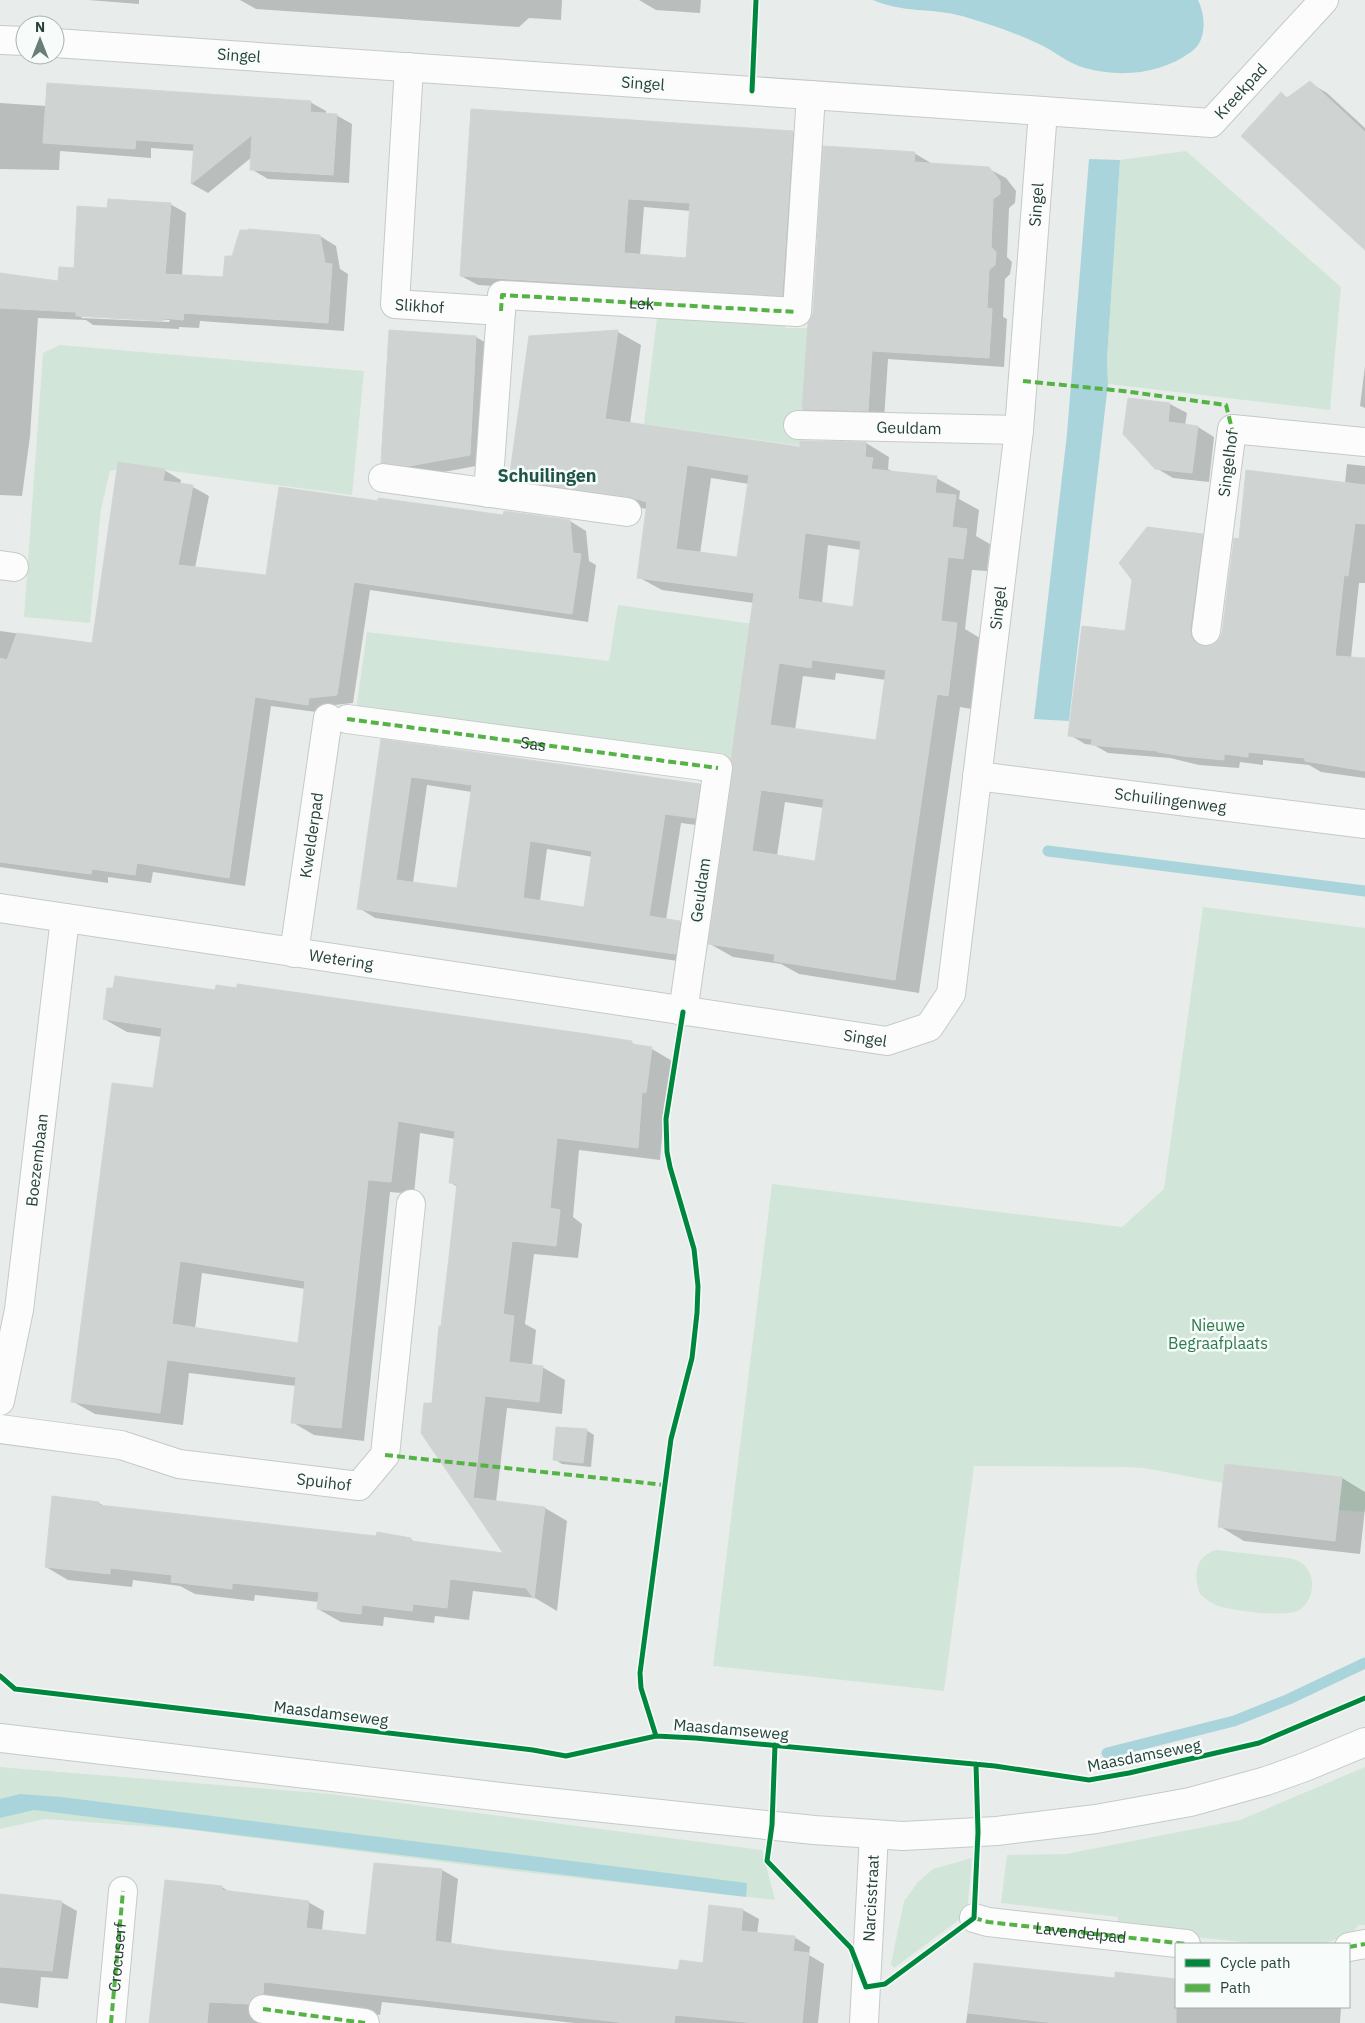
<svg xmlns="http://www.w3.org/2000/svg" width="1365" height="2023" viewBox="0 0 1365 2023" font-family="'IBM Plex Sans',sans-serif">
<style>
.green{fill:#d1e6d8}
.water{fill:#a9d4db}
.shadow{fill:#0003;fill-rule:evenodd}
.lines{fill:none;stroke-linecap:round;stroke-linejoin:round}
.stream{stroke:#a9d4db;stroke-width:11}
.building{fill:#cfd4d2;stroke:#d1d6d4;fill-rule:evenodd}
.street-casing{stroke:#c5cac8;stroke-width:30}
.secondary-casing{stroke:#c3cbc8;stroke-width:30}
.street{stroke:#fcfcfc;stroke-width:28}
.secondary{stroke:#fcfcfc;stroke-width:28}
.quiet{stroke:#55b346;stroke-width:4;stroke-dasharray:8 4;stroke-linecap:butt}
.cycleway-casing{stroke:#f7fbf9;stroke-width:8}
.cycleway{stroke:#00873e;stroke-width:5}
.labels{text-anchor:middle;stroke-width:5;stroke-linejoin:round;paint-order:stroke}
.street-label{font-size:16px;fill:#24423a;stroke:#f7fbf9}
.park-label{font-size:16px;fill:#2d7a4b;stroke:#f7fbf9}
.neighbourhood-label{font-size:18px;font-weight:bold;fill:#1f5548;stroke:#f7fbf9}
</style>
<rect width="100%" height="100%" fill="#e8edeb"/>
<!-- green -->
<path class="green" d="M1186,151L1341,287L1330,410L1108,384L1107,359L1120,160Z
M658,310L784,315L785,328H814L802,446L644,424Z
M60,345L364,371L352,495L134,466L110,471L101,509L90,623L24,617L43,353Z
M618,605L761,625L738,778L354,724L367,632L609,661Z
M1203,907L1365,928V1512L1339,1510L1335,1541L1218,1527L1223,1483L1144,1468L1127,1467L974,1466L944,1691L713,1666L772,1184L1122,1227L1164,1189Z
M1217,1550C1234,1552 1252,1554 1270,1556C1278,1557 1288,1557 1296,1560C1317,1568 1317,1599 1299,1610C1286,1618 1231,1611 1216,1605C1210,1603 1205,1598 1200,1594C1193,1576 1195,1555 1217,1550Z
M0,1767L331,1794L762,1850L775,1900L514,1871L184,1829L45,1819L0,1829Z
M1365,1767V1925H1359L1350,1934L1323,1944H1262L1117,1929L1118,1917L1001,1903L1007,1855L1066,1854L1240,1820Z
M972,1858L967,1914L894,1968L891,1964L904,1901L918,1882L933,1869Z"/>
<!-- water -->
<path class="water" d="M873,0H1198C1206,16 1207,41 1191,52C1161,74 1120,78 1085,68C1070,64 1058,54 1045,47C1019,34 990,24 962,16C933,8 901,13 873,0Z
M1089,159L1120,160L1107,359L1108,384L1069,721L1034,719L1067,434Z
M20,1794L61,1797L747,1883L746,1897L34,1810L0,1818V1799Z"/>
<!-- shadow -->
<path class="shadow" d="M88,0H139V4Z
M240,0H562L561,20L529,18L519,27L256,9Z
M639,0H701L700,13L656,10Z
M1310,83L1327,93L1365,128V247L1281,94L1289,98Z
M310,102L326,111V114L336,115L352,124L349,183L268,179L251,169L252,157L208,193L192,184L195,151L151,148V158L60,151L59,170L0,169V103L47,106Z
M472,111L792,132L809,141L799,304L478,285L461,276ZM644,207L691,211L687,259L640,256Z
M914,153L931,163V165L989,169L1006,178L1016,191L1015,203L1009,208L1007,257L1012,262L1010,274L1005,279L1003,317L1007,319L1004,367L888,359L884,420L820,418L803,409Z
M170,204L186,213L182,276L225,279L320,236L336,246L340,269L348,274L344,331L200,321L199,328L179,327V329L93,325L86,320L38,318L30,436L22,496L0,495V275L59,283L75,269L108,209ZM80,315L170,320L169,322L82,318Z
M391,331L476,337L493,347L487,464L427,475L399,472L382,462Z
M618,332L641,345L630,424L801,449L866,443L889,457L888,469L895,473L936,478L960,491L959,499L979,510L976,536L990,544L987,571L972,570L965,629L980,638L971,709L960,707L919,993L799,974L781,964L733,957L710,944L735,770L754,603L662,590L638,577L648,509L534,493L510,479L530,337ZM711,478L749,484L738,559L700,554ZM828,545L861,550L854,608L822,604ZM836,673L886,680L877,741L795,730L803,676L835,680ZM785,802L824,808L816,862L777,856Z
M1365,366V408L1360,406Z
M1129,399L1170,404L1187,413L1185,425L1198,427L1214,437L1209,482L1173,478L1156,468Z
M1347,464L1365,466V583H1359L1351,658L1365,660V778L1321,772L1309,765L1263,760V765L1240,762L1239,768L1199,765L1170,758L1108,753L1094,745L1085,744L1070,735L1126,633L1202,535L1218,544L1206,639L1207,647L1213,646L1219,642L1223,633L1240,540L1345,483Z
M164,470L181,480L180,485L193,487L209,496L195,568L267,577L379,502L504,516L570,521L586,531L589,561L596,565L588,622L370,590L353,703L325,706L324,713L271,706L245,886L153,872L151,883L108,877V883L0,867V631L93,644Z
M382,741L700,785L716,795L711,827L681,823L666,920L680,922L696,932L692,963L375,918L359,908ZM427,785L472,792L458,890L413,883ZM547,849L593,857L585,908L540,901Z
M217,991L579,1034L632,1043L639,1047L652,1049L674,1062L668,1105L665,1104L660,1160L579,1150L573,1217L582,1224L578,1258L534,1254L525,1324L536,1330L532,1366L542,1367L565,1380L562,1414L507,1408L496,1502L545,1508L567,1521L557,1611L535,1598L473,1591L469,1620L435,1616L434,1623L384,1617L383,1626L341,1622L318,1609L319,1602L255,1595L254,1601L195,1594L180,1586L133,1580L132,1587L68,1580L46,1567L99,1503L106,1507L377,1538L410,1539L417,1543L506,1555L423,1432L433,1405L442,1327L458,1187L451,1183L455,1139L420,1133L414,1194L390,1192L364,1441L314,1435L292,1422L296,1386L189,1373L183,1425L95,1414L72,1401L154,1090L162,1037L127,1032L104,1019ZM202,1273L306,1289L300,1344L195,1329Z
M586,1430L594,1435L591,1467L562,1464L554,1459Z
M1226,1465L1342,1478L1365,1492V1508L1360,1554L1244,1541L1219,1526Z
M442,1870L458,1879L451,1945L496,1951L679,1971L704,1964L743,1910L759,1919L757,1934L794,1937L810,1947L809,1955L824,1964L818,2023H575L382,2002L380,2015L282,2002L264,2023H150L222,1887L231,1893L308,1902L324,1911L322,1931L367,1936Z
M0,1895L61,1902L77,1911L68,1979L41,1977L38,2008L0,2003Z
M975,1964L1116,1980V1973L1176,1980V2007H1341L1340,2023H966Z"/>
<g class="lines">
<!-- stream -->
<path class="stream" d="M1048,851L1365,891
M1107,1753L1234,1721L1289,1699L1365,1663"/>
</g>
<!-- building -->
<path class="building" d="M1310,81L1365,132V250L1241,136L1281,92L1287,98Z
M47,83L311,101L310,112L337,114L333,175L250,170L252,135L191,184L194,144L136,140L135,149L43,143Z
M471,109L793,131L782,296L460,276ZM628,199L690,203L686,258L624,253Z
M823,146L915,152L914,162L989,167L1000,181V194L993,199L991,247L996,252L995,265L989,270L987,308L992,309L989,358L872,351L868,411L802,409L808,323L813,313Z
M108,199L171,203L165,274L223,277L225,256H232L240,230H248V229L320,235L325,263L332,264L328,323L184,313L183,320L163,318V321L76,316V312L0,308V273L58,281L59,267L74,268L77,206L107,208Z
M389,330L476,336L470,455L409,466L381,463Z
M618,330L605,419L800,447V441L866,442L865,457L873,458L871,469L937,476L935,493L956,495L952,527L967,529L963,559L948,557L941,621L957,623L948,696L937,694L895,980L774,961L775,954L708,944L733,770L731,760L754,593L637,578L647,502L629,497L509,480L529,336ZM687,465L749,475L737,557L676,549ZM805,533L861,541L853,607L798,599ZM812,660L886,670L876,740L770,725L779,663L811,668ZM761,790L824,799L815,861L752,851Z
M1128,398L1170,403L1168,422L1198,426L1192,473L1155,469L1123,434Z
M118,462L165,469L163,481L193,485L178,565L266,575L279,487L378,501V498L503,515L504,511L570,520L573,553L581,554L572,614L354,582L337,695L309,698L308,705L255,697L229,878L137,863L135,875L92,869L91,874L0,862V658L7,660L17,633L92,643Z
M1246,470L1365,485V524L1355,523L1348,576L1344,575L1335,656L1365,658V771L1305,761V758L1248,752V757L1224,754V760L1182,756L1158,752V751L1091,745L1092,739L1068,736L1082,626L1125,631L1132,580L1119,563L1147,527L1203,534L1190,629L1191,637L1196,643L1204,646L1212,645L1219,640L1222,633L1234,538L1239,539Z
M381,739L700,784L695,818L665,814L654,885L649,916L680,921L676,954L357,909ZM411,777L472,785L457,888L396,880ZM530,841L592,851L584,907L523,898Z
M115,976L215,990L216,985L237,988V984L580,1033L632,1041V1044L652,1047L646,1093L642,1092L638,1148L557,1138L550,1208L560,1210L556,1246L512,1241L503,1314L514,1316L509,1362L543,1366L539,1402L485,1396L473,1498L545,1507L534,1599L526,1588L450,1579L447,1608L413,1604L412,1611L362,1605L361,1614L317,1609L319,1592L232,1583V1589L171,1582L172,1575L110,1568V1574L45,1567L52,1496L99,1502V1505L376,1536L377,1532L411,1538V1541L503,1553L421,1433L424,1403H432L439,1326H441L450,1248L457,1184L449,1183L455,1131L398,1121L391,1182L368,1180L341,1428L291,1423L296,1377L167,1360L160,1413L71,1402L112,1083L153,1088L162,1028L103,1019L107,988H113ZM180,1261L305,1281L298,1343L172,1324Z
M556,1427L587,1429L583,1463L553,1460Z
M1225,1464L1342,1477L1335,1541L1218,1527Z
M374,1863L442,1869L435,1941L496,1950L678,1970L680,1960L703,1963L709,1905L743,1909L741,1931L795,1936L793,1951L809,1953L802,2023H756L675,2015L674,2023H627L264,1982L263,1994L257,1995L251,1999L249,2004L209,2002L207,2023H149L165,1880L222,1886V1890L309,1901L306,1928L366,1935Z
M0,1894L62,1901L52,1971L0,1967Z
M974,1963L1115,1978V1972L1176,1979V2023H1055L968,2013Z"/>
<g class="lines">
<defs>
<g id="street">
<path d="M0,40L25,41"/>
<path id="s1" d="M409,67L395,304L501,311L488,493"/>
<path id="s2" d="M1043,111L1211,123L1324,0"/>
<path id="s3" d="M501,311L502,295L797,312L811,95"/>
<path id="s4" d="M798,425L1019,430"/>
<path d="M383,478L627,512"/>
<path d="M0,565L14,567"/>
<path id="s5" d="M1206,631L1232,429L1365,442"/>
<path d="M347,719L718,768L683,1012"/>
<path id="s6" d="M977,776L1365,824"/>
<path id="s7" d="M0,908L887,1041L929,1027L951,994L1019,430L1043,111L55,43"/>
<path id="s8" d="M294,953L328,718"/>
<path id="s9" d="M0,1401L19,1310L65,918"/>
<path id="s10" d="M0,1429L121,1445L179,1464L359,1486L385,1455L411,1204"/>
<path d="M974,1918L988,1922L1186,1944"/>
<path d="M1349,1947L1365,1944"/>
<path d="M263,2009L365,2023"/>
<path d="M111,2023L123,1891"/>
<path id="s11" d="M864,2023L874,1834"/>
</g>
<path id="secondary" d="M0,1738L527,1800L814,1830L903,1836L997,1831L1096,1819L1190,1802L1266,1781L1305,1767L1365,1742"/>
</defs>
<!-- street casing -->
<use href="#street" class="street-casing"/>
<!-- secondary casing -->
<use href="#secondary" class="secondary-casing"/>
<!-- street -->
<use href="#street" class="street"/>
<!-- secondary -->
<use href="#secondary" class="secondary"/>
<!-- quiet -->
<g class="quiet">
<path d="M501,311L502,295L797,312"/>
<path d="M1023,381L1123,391L1226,405L1232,429"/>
<path id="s12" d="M347,719L718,768"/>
<path d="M385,1455L665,1485"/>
<path id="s13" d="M974,1918L988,1922L1186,1944"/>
<path d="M1349,1947L1365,1944"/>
<path d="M263,2009L365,2023"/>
<path id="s14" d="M111,2023L123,1891"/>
</g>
<defs>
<path id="cycleway" d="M752,91L756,0
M0,1676L15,1689L533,1750L566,1756L656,1736L695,1738L995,1766L1089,1780L1129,1773L1259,1743L1365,1698
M656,1736L641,1688L640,1673L671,1439L692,1358L697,1313L698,1286L694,1249L670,1167L667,1152L666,1119L683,1012
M775,1745L772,1825L767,1861L851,1948L866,1987L885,1984L974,1918L978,1832L976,1764"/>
</defs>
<!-- cycleway casing -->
<use href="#cycleway" class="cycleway-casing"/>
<!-- cycleway -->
<use href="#cycleway" class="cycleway"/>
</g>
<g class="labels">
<!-- street labels -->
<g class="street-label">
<text transform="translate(239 55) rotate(4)" y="6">Singel</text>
<text transform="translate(643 83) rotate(4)" y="6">Singel</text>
<text dy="6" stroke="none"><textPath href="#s2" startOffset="212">Kreekpad</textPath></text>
<text dy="6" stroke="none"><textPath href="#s7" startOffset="1775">Singel</textPath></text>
<text dy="6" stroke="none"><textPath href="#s1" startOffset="262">Slikhof</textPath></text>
<text dy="6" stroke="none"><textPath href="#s3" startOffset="156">Lek</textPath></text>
<text dy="6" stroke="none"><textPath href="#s4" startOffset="111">Geuldam</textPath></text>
<text dy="6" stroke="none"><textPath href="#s5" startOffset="169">Singelhof</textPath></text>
<text dy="6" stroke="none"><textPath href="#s7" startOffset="1370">Singel</textPath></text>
<text dy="6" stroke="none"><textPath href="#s12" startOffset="188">Sas</textPath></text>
<text dy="6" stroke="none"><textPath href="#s6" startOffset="195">Schuilingenweg</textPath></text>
<text dy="6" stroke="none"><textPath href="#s8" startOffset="119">Kwelderpad</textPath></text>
<text transform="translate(700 890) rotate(-82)" y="6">Geuldam</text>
<text dy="6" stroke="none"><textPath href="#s7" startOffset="345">Wetering</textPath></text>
<text dy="6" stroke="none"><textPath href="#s7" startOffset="875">Singel</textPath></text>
<text dy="6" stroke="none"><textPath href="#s9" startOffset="244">Boezembaan</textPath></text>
<text dy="6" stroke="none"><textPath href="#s10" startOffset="329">Spuihof</textPath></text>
<text transform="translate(331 1713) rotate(7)" y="6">Maasdamseweg</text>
<text transform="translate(731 1729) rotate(5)" y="6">Maasdamseweg</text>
<text transform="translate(1144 1755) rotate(-11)" y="6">Maasdamseweg</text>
<text dy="6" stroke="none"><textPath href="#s11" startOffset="125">Narcisstraat</textPath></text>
<text dy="6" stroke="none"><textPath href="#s13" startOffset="108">Lavendelpad</textPath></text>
<text dy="6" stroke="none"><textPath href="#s14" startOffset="66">Crocuserf</textPath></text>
</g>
<!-- park labels -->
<g class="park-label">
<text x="1218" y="1331">Nieuwe<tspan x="1218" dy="18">Begraafplaats</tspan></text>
</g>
<!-- neighbourhood labels -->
<g class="neighbourhood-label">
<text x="547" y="482">Schuilingen</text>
</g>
</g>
<!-- legend -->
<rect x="1175" y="1943" width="175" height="65" fill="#f7fbf9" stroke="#a3b1ad"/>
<rect x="1185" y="1959" width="25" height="8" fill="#00873e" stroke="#a3b1ad"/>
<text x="1220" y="1968" font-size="15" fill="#24423a">Cycle path</text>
<rect x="1185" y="1984" width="25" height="8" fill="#55b346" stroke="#a3b1ad"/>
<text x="1220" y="1993" font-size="15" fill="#24423a">Path</text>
<!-- north arrow -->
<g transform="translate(40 40)"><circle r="24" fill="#f7fbf9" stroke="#a3b1ad"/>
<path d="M0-4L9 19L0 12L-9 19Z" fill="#697e78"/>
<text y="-8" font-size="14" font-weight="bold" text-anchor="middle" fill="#24423a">N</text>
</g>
</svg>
